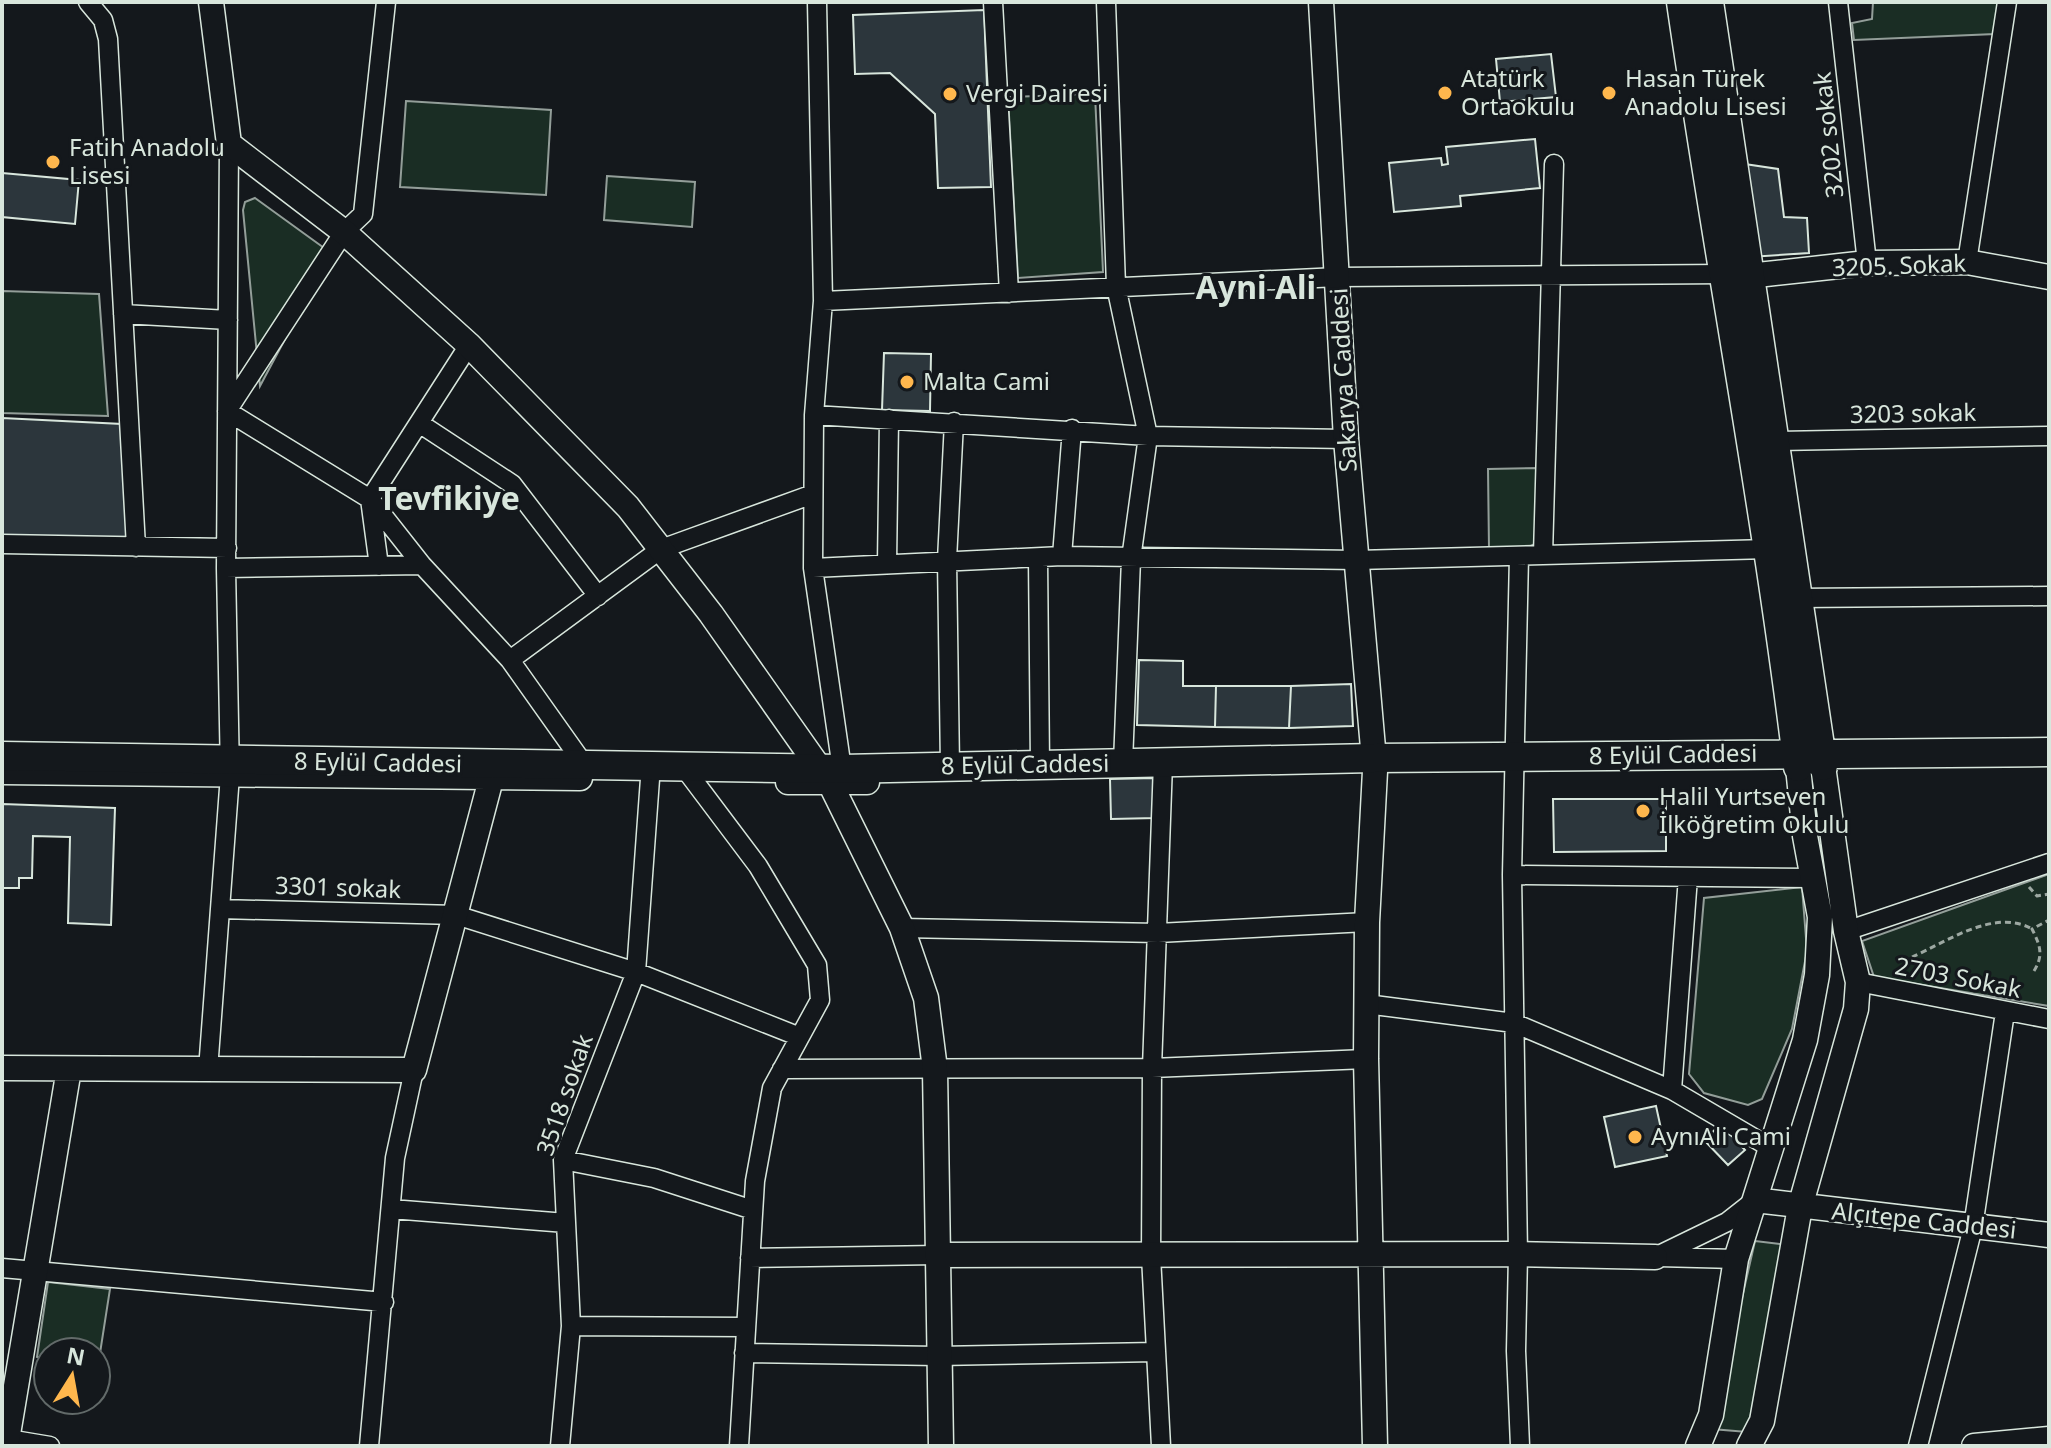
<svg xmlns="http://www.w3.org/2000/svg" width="2051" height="1448" viewBox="0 0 2051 1448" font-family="'Noto Sans',sans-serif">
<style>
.green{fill:#1a2d24;stroke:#939e99;stroke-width:2}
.building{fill:#2c363c;stroke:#d8e6dc;stroke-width:2}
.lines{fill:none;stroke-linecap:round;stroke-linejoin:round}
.street-casing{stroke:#d8e6dc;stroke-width:21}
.secondary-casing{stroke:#d8e6dc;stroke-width:27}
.primary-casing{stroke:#d8e6dc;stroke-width:31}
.path{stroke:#9da8a2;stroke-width:3;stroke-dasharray:6 4;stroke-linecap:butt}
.street{stroke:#14181c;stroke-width:18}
.secondary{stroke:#14181c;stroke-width:24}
.primary{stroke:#14181c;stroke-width:28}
.poi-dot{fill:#ffb74d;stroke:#14181c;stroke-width:3}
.labels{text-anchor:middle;stroke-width:6;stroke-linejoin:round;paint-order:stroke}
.poi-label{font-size:24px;fill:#d8e6dc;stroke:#14181c;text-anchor:start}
.street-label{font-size:24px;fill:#d8e6dc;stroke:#14181c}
.district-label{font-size:32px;font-weight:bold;fill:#d8e6dc;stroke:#14181c}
</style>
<rect width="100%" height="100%" fill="#14181c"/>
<!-- green -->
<path class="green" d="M1873,2H1998L1995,34L1854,40L1852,23L1872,19Z
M1095,94L1103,272L1018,278L1008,97Z
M406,101L551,110L546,195L400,187Z
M607,176L695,182L692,227L604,220Z
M255,198L331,253L260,386L243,210L245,202Z
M2,291L99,294L108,416L2,413Z
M1539,468L1537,543L1522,550L1489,549L1488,469Z
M2049,874V1006L1874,977L1862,941Z
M1802,887L1807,951L1792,1029L1762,1099L1748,1105L1704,1093L1689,1074L1704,898Z
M1755,1241L1788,1245L1747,1432L1712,1429Z
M48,1282L110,1289L98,1366L96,1352H48V1359L37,1357Z"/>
<!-- building -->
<path class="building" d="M984,10L991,187L938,188L935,114L890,73L855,74L853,15Z
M1551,54L1556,97L1500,102L1496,59Z
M1535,139L1540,188L1460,196L1461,206L1394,212L1389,163L1441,158L1442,165L1448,164L1446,147Z
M1738,163L1778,169L1784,217L1807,218L1809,253L1750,257Z
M2,173L79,180L75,224L2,217Z
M884,353L931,354L930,411L882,410Z
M2,418L122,424L132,545L2,539Z
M1139,660L1183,661V686H1216L1215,727L1137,725Z
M1351,684L1353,726L1289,728L1291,686Z
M1216,686H1291L1289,728L1215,727Z
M1155,778L1156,818L1111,819L1110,779Z
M1553,799H1666V851L1554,852Z
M2,804L115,808L111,925L68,923L70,837L33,836L32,878H19V888H2Z
M1656,1106L1667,1156L1615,1167L1604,1117Z
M1721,1124L1745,1150L1728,1165L1704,1140Z"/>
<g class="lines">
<defs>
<path id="street" d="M88,2L103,20L108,39L136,547
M386,2L363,214L344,232L227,411L370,499L422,565L510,660L588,770
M817,2L823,301L814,415L813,568L842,769
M993,2L1009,293
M1106,2L1116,286L1148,436L1131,559L1123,763
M1838,2L1867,263
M1967,262L2007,2
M823,301L1338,277L1726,274
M123,314L228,320
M814,415L1148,436L1346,439
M419,423L512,484L598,596
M1777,441L2049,436
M2,544L227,548
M1543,555L1554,164
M1062,556L1072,429
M1519,556L1512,875L1518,1254L1516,1351L1520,1446
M1038,558L1040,765
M887,564L889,419
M379,566L370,499L469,345
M226,568L422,565
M813,568L1062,556L1357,560L1769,549
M1797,598L2049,596
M510,660L661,549L813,494
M682,765L758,866L817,965L820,1000L772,1088L755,1181L739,1446
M950,767L947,560L954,422
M1512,875L1813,878
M220,909L456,915L636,972L800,1037
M902,928L1158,933L1367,922
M1846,931L2049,863
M1858,982L2049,1019
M1366,1004L1514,1023L1672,1090L1688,877
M782,1069L1152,1068L1366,1059
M208,1070L230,775L226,568L229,144
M1672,1090L1771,1148
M563,1160L654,1178L753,1210
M391,1209L566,1223
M1655,1257L1727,1222L1755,1200
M1658,1257L1736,1259
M750,1258L938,1255
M2,1268L384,1302
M571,1326L746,1327
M744,1353L938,1356L1156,1352
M8,1439L50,1446
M369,1446L395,1158L414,1070
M560,1446L571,1326L563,1160L636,972L651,765
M1161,1446L1151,1256L1152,1068L1163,763
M1918,1446L1973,1227L2005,1012"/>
<path id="secondary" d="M211,2L229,144L344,232L469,345L628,507L711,614L830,783L902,928L926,998L935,1069L941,1446
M1321,2L1346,439L1375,771L1367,922L1366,1059L1375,1446
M1748,276L1867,263L1967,262L2049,277
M2,772L580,778
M788,782H867
M2,1068L414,1070L495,764
M1755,1200L2049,1235
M938,1255L1518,1254L1655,1257
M6,1446L69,1069
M1698,1446L1711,1415L1736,1259L1805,1040L1817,975L1820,917L1805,836L1798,767
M1749,1446L1762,1421L1800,1207L1856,1009L1858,982L1846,931L1823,766
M1974,1446L2049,1439"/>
<path id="primary" d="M1681,2C1718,258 1767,511 1798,767
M1709,2L1823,766
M2,756L842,769L1374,758L2049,752"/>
</defs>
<!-- street casing -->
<use href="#street" class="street-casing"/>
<!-- secondary casing -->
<use href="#secondary" class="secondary-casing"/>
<!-- primary casing -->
<use href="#primary" class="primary-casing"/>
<!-- path -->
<path class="path" d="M2029,887L2037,896L2049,894
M1912,957C1948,941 1995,908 2032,929
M2034,971C2044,955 2040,945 2032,929L2049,920"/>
<!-- street -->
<use href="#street" class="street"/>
<!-- secondary -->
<use href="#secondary" class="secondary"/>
<!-- primary -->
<use href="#primary" class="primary"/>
</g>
<!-- markers -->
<g class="poi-dot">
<circle cx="1445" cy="93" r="8"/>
<circle cx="1609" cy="93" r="8"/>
<circle cx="950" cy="94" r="8"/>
<circle cx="53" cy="162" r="8"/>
<circle cx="907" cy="382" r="8"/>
<circle cx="1643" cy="811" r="8"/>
<circle cx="1635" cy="1137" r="8"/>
</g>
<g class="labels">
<!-- poi labels -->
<g class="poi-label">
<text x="1461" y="87">Atatürk<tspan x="1461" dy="28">Ortaokulu</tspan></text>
<text x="1625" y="87">Hasan Türek<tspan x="1625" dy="28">Anadolu Lisesi</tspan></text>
<text x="966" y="102">Vergi Dairesi</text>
<text x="69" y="156">Fatih Anadolu<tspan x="69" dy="28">Lisesi</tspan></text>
<text x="923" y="390">Malta Cami</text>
<text x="1659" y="805">Halil Yurtseven<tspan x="1659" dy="28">İlköğretim Okulu</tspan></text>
<text x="1651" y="1145">AynıAli Cami</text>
</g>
<!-- street labels -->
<g class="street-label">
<text transform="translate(1829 135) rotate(-96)" y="8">3202 sokak</text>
<text transform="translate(1899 266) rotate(-2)" y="8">3205. Sokak</text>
<text transform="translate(1344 380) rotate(-93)" y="8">Sakarya Caddesi</text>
<text transform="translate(1913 414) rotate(-1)" y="8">3203 sokak</text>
<text transform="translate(1673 755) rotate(-1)" y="8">8 Eylül Caddesi</text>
<text transform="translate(378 763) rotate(1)" y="8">8 Eylül Caddesi</text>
<text transform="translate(1025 765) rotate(-1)" y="8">8 Eylül Caddesi</text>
<text transform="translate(338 888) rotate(2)" y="8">3301 sokak</text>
<text transform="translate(1958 978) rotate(11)" y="8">2703 Sokak</text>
<text transform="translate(565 1095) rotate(-71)" y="8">3518 sokak</text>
<text transform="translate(1924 1221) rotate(6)" y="8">Alçıtepe Caddesi</text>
</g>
<!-- district labels -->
<g class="district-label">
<text x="1256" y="299">Ayni Ali</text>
<text x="449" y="510">Tevfikiye</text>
</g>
</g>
<!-- border -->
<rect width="2051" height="1448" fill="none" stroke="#d8e6dc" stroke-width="8"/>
<!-- north arrow -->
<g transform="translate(72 1376) rotate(11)"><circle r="38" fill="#14181c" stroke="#626a69" stroke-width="2"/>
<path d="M0-6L14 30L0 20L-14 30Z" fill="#ffb74d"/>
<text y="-12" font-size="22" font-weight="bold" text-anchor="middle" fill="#d8e6dc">N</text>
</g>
</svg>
